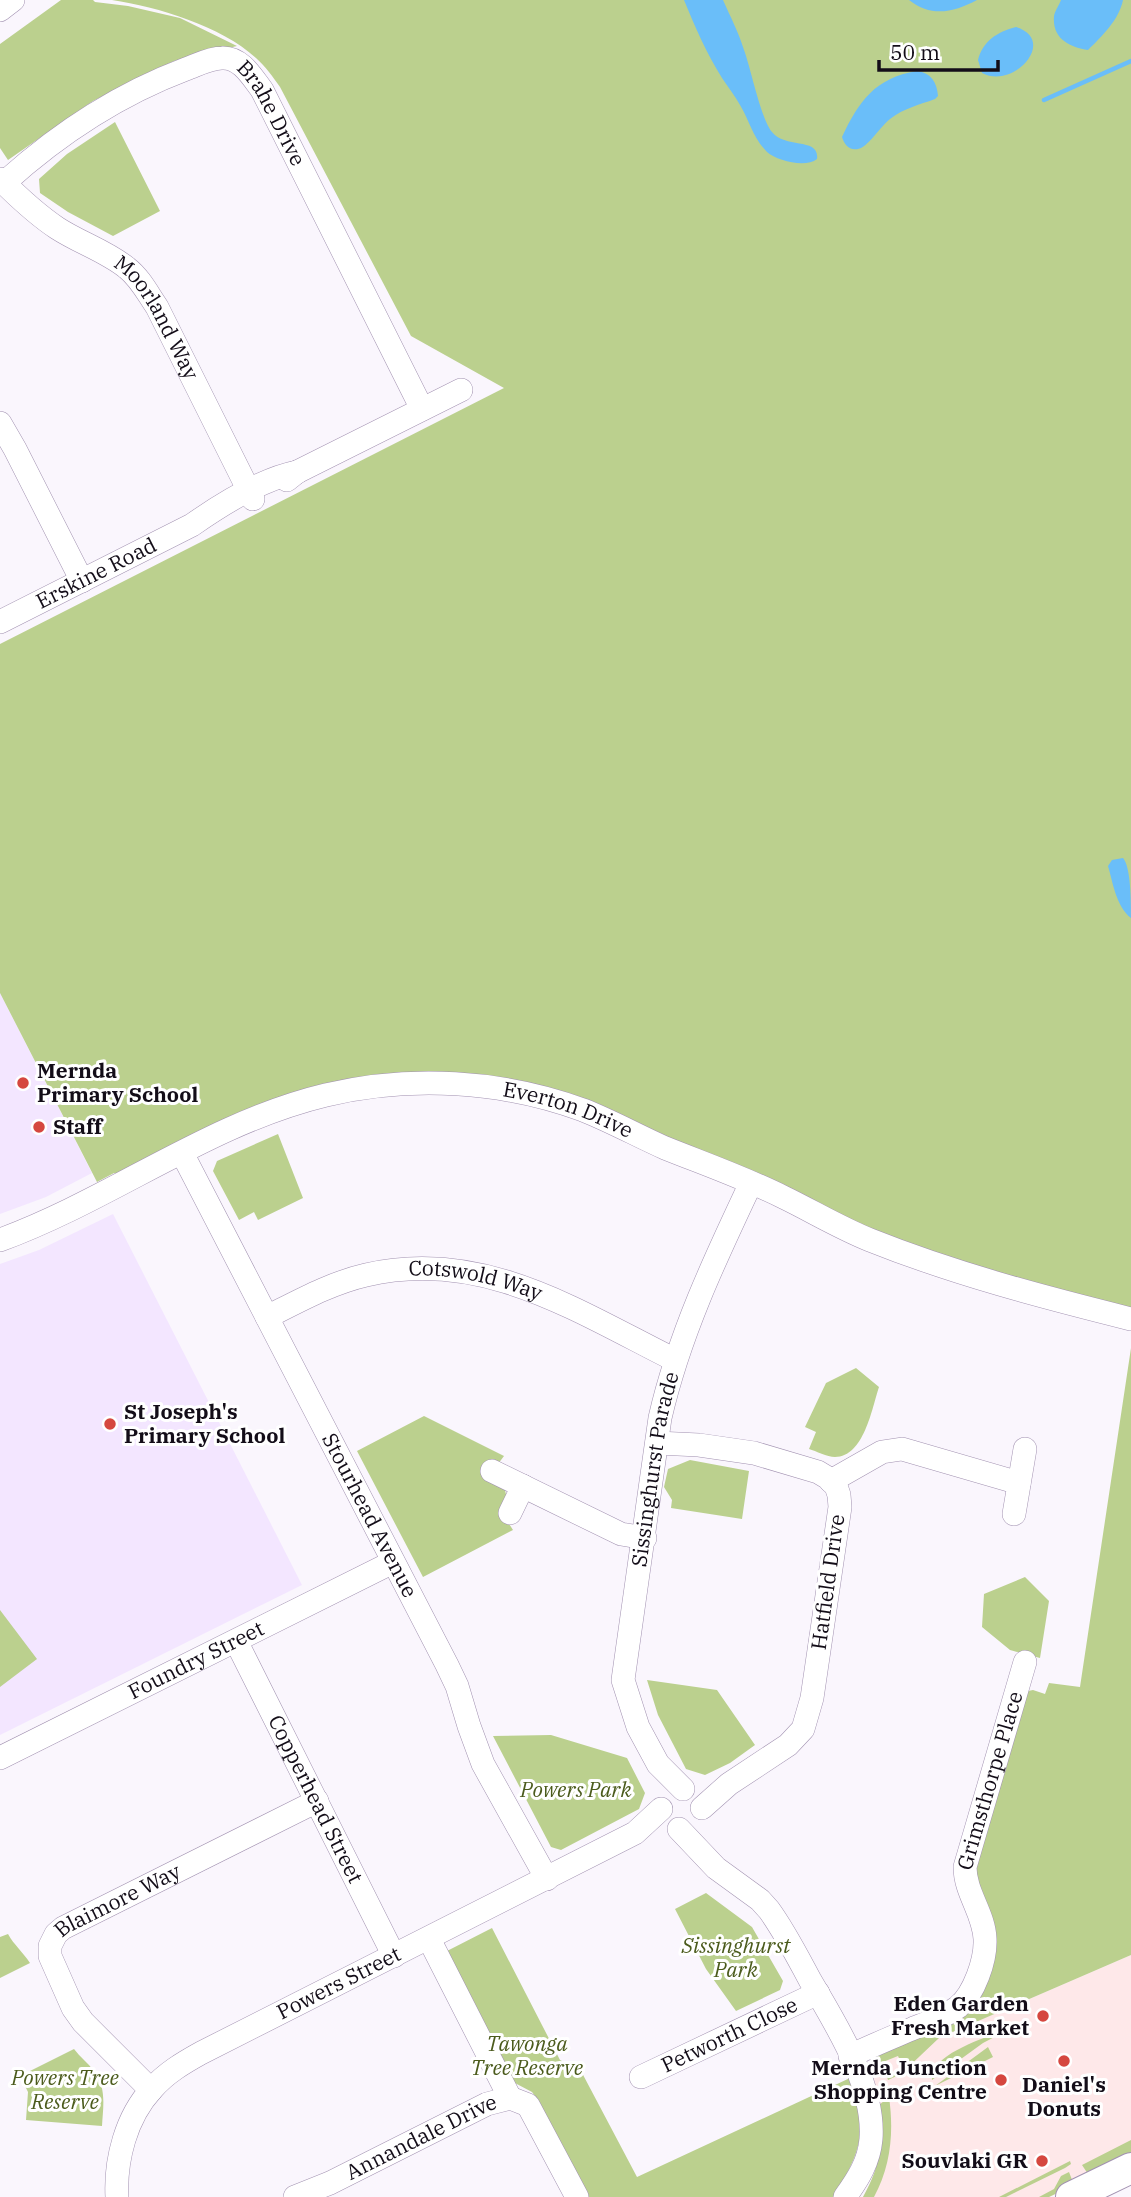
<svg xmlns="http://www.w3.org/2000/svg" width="1131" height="2197" viewBox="0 0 1131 2197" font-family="'IBM Plex Serif',serif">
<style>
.commercial{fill:#fee8e9}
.built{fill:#f3e6ff}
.green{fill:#bbd08e}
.water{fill:#6abef9}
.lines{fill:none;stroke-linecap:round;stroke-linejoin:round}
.stream{stroke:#6abef9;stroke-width:4.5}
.minor-casing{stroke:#a292b1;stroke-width:24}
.major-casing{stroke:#a292b1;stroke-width:32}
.minor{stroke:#fff;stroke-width:23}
.major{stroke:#fff;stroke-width:30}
.poi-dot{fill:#d5473f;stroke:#fff;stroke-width:2.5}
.labels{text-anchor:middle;stroke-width:6;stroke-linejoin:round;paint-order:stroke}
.street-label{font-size:21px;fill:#130d18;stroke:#fff}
.poi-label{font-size:21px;font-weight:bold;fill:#130d18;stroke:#fff;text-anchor:start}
.park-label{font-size:21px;font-style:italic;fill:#4b5b1c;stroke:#fff}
</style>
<rect width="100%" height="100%" fill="#faf6fd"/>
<!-- commercial -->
<path class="commercial" d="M1131,1955V2157L1049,2197H863L875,2174L881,2149L867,2069Z"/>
<!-- built -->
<path class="built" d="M0,993L92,1173L46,1197L0,1214Z
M113,1214L302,1585L0,1735V1264L39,1250Z"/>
<!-- green -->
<path class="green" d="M61,0H93L95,2L128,6L180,18L237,46L174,61L93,101L8,160L0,148V44Z
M112,0H1131V1311L919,1250L670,1141L413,1075L122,1175L114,1173L97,1182L0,993V644L504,388L411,336L280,87C273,77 265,66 256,58C221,26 158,7 112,0Z
M115,122L160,211L113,236L68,212L40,193L39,179L67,154Z
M278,1134L303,1198L258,1220L254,1212L239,1220L213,1171L217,1161Z
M1131,1348V1955L939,2038L901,2074L888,2080L887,2077L904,2069L898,2056L878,2064L875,2055L977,1999L973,1877L1028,1691L1033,1690L1045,1694L1049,1683L1080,1687Z
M856,1368L879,1387C872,1408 864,1457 835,1457C827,1457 816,1451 809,1449L816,1432L805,1427L826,1383Z
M424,1416L504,1456L498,1464L507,1498L502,1513L513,1530L423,1577L357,1451Z
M690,1460L749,1471L742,1519L671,1508L672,1500L664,1487L668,1469Z
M1025,1577L1049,1601L1040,1658L1010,1650L982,1627L984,1594Z
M0,1610L37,1659L0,1687Z
M647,1680L717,1690L755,1745L730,1763L705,1775L686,1769L658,1715Z
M551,1735L627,1758L645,1793L639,1809L561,1850L551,1847L493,1736Z
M706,1893L752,1927L783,1981L780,1990L736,2011L706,1969L675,1909Z
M492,1928L560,2060L581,2071L637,2177L850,2078C870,2130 860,2152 834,2197H586L538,2100L532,2092L513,2082L447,1951Z
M8,1934C14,1945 23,1952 30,1963L0,1978V1937Z
M1003,2030L1004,2032L983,2043L932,2080C930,2054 984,2039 1003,2030Z
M988,2047L993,2057L935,2086Z
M74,2049C80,2057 88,2063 94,2071C107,2088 103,2107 102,2126L26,2120L28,2092L20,2076Z
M889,2097C894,2131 891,2166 874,2197H863C883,2161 881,2144 879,2105Z
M1131,2140V2157L1090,2177L1082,2165Z
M1070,2161L1071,2164L1065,2168L1006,2197H999Z
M1069,2172L1074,2185L1049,2197H1039L1054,2189L1061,2176Z"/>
<!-- water -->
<path class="water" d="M684,0H723C730,16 739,33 744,50C751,69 761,119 772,132C785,149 820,137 817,159C806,168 777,161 767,152C753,138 750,122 740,105C735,96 728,87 722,78C707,54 695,27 684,0Z
M909,0H977C954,12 932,18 909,0Z
M1061,0H1123C1119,20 1102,36 1088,50C1070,47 1052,39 1054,16C1055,11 1059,5 1061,0Z
M1016,27C1058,40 1014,90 982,73L978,60C983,41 997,32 1016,27Z
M917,71C931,73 937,82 938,96L935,99C919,105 904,108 890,119C881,126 867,148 858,149C849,151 844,144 842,137C859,101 875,78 917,71Z
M1123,858C1131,867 1131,902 1131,918C1116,906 1113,883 1108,866L1112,860Z"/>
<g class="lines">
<!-- stream -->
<path class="stream" d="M1044,100L1131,61"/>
<defs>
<g id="minor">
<path d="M0,10L13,0"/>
<path id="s1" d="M0,179C18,197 36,214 57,228C80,243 106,251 127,268C140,278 148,294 157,307L253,499"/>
<path id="s2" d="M4,183C58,134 117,95 186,69C197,65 210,58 222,58C241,57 252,77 262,90L422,409"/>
<path d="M0,423L15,449L82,581"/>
<path d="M287,480L297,472L461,390"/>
<path id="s3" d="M0,622L192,525C222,504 262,479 297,472"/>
<path id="s4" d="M182,1153L447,1665L457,1686L469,1726L483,1764L547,1879"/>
<path id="s5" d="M0,1240C112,1199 209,1123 326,1095C410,1075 501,1080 583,1110C611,1121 638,1136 665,1148C705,1164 745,1178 783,1197C812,1211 840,1228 870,1240C955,1274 1043,1297 1131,1319"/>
<path id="s6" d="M267,1317C299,1301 331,1283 366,1275C482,1248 575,1310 675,1360"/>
<path d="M657,1443L699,1445L754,1453L818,1472L828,1478L836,1486L839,1495L840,1507L812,1698L803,1729L788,1745L729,1784L702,1808"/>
<path d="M492,1471L621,1534L645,1538"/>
<path d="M831,1481L882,1452L902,1449L1019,1483"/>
<path d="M510,1513L523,1486"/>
<path d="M1014,1514L1025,1449"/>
<path id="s7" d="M236,1641L394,1956"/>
<path id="s8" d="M0,1758L393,1562"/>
<path id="s9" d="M683,1789L658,1764L638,1727L623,1680L660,1418C679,1335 715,1259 751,1183"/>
<path d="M679,1829L716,1868L760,1900L769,1910C785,1932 797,1956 810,1980C836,2025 875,2085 871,2139C869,2162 858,2179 845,2197"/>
<path d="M429,1939L510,2098"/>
<path id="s10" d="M850,2056C871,2046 893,2037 914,2028C929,2022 945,2017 958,2007C974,1994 986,1960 985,1939C984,1913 965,1893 965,1867L1025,1662"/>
<path id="s11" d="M641,2077L818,1993"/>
<path id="s12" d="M151,2090L83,2022L73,2008L50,1956V1946L56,1934L63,1928L317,1801"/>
<path id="s13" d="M117,2197C115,2160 126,2117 152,2089C166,2073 183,2063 201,2053L635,1833L661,1809"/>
<path id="s14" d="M295,2197L330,2183L487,2104L510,2098L528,2105L577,2197"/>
</g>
<path id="major" d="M1071,2197L1131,2168"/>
</defs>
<!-- minor casing -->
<use href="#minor" class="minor-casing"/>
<!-- major casing -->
<use href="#major" class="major-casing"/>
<!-- minor -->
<use href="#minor" class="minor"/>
<!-- major -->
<use href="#major" class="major"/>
</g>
<!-- markers -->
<g class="poi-dot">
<circle cx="23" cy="1083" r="7"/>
<circle cx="39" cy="1127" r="7"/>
<circle cx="110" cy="1424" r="7"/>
<circle cx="1043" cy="2016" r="7"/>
<circle cx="1064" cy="2061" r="7"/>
<circle cx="1001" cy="2080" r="7"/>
<circle cx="1042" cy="2161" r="7"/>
</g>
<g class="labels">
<!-- street labels -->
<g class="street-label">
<text dy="7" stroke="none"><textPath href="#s2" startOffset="332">Brahe Drive</textPath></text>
<text dy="7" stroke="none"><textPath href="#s1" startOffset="214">Moorland Way</textPath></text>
<text dy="7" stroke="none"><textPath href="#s3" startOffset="108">Erskine Road</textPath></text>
<text dy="7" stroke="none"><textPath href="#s5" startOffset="604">Everton Drive</textPath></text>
<text dy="7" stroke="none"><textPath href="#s6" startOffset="219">Cotswold Way</textPath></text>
<text dy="7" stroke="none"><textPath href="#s9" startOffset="340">Sissinghurst Parade</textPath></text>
<text dy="7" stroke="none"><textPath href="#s4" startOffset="408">Stourhead Avenue</textPath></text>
<text transform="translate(828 1582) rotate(-82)" y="7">Hatfield Drive</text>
<text dy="7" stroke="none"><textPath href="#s8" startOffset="219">Foundry Street</textPath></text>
<text dy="7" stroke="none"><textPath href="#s10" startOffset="359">Grimsthorpe Place</textPath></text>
<text dy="7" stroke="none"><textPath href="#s7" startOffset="177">Copperhead Street</textPath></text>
<text dy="7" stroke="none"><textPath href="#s12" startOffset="264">Blaimore Way</textPath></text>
<text dy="7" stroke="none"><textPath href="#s13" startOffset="332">Powers Street</textPath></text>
<text dy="7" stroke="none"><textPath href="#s11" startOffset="98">Petworth Close</textPath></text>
<text dy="7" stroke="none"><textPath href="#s14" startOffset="140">Annandale Drive</textPath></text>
</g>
<!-- poi labels -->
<g class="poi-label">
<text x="37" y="1078">Mernda<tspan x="37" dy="24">Primary School</tspan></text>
<text x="53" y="1134">Staff</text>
<text x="124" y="1419">St Joseph's<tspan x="124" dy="24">Primary School</tspan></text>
<text x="1029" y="2011" text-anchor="end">Eden Garden<tspan x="1029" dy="24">Fresh Market</tspan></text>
<text x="987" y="2075" text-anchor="end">Mernda Junction<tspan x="987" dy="24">Shopping Centre</tspan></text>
<text x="1064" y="2092" text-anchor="middle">Daniel's<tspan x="1064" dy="24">Donuts</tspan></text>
<text x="1028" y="2168" text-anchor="end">Souvlaki GR</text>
</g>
<!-- park labels -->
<g class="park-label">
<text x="576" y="1797">Powers Park</text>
<text x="736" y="1953">Sissinghurst<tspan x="736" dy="24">Park</tspan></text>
<text x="527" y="2051">Tawonga<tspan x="527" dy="24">Tree Reserve</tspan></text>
<text x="65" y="2085">Powers Tree<tspan x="65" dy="24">Reserve</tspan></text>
</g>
</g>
<!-- scale -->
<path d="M879 60v10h119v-10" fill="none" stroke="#130d18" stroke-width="3.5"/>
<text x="890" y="60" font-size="21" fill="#130d18" stroke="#ffffff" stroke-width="5" paint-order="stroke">50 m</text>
</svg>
